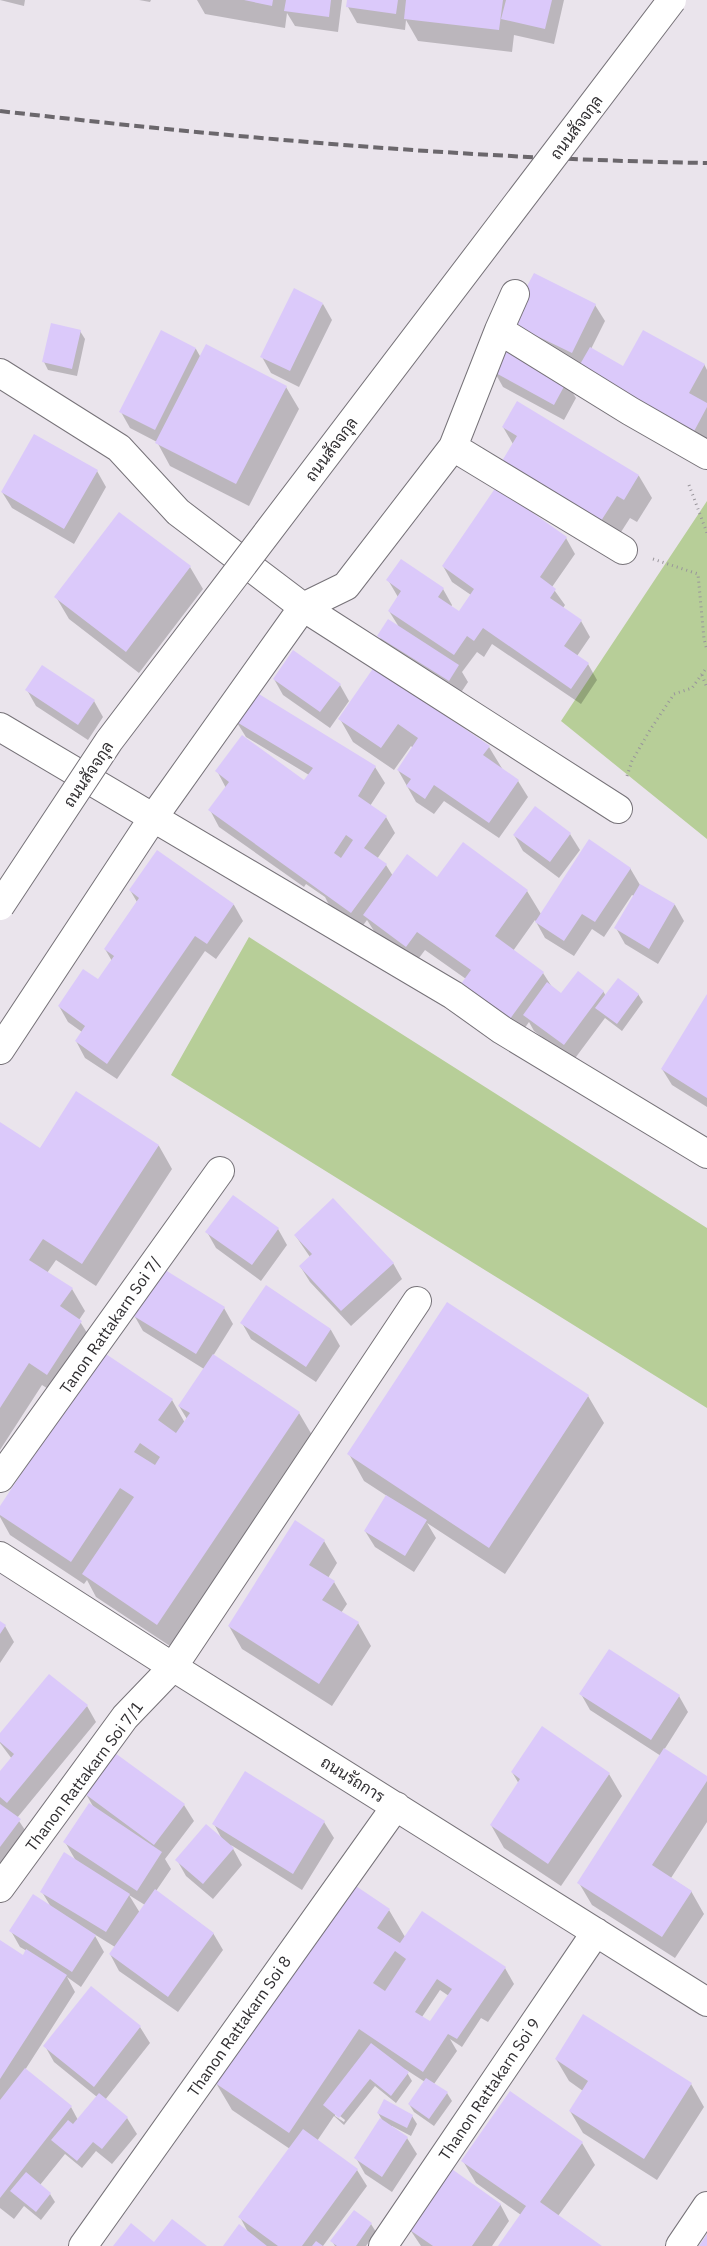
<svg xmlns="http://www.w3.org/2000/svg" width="707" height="2246" viewBox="0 0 707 2246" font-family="'IBM Plex Sans',Sarabun,sans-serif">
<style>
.green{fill:#b7ce98}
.shadow{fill:#0003;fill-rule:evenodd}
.building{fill:#dbc9fa;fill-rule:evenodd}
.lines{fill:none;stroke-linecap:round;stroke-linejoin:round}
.minor-casing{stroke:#767278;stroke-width:30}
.path{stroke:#99959b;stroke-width:3;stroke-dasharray:1 4;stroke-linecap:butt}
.minor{stroke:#fff;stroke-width:28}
.rail{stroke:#6b676c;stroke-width:4;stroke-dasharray:10 5;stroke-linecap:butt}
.minor-bridge-casing{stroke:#767278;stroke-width:30;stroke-linecap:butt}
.minor-bridge{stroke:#fff;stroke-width:28}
.labels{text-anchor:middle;stroke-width:4.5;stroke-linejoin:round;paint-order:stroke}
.street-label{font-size:16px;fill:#302e31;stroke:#fff}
</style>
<rect width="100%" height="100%" fill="#eae4ec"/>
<!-- green -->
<path class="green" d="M707,501V839L561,721Z
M249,937L707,1228V1408L171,1075Z"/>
<!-- shadow -->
<path class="shadow" d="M0,0H25L24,6Z
M139,0H151L150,2Z
M197,0H342L338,32L295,26L287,13L285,28L205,14Z
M349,0H564L554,44L514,35L512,52L418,41L406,20L405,30L357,23L348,7Z
M534,274L595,305L605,321L591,349L623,368L704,364L707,370V453L519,338Z
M323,304L332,320L299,387L271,373L262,357Z
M80,331L85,339L77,376L48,370L44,362Z
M161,332L196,349L201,358L286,387L299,409L249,506L170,466L157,442L130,428L121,412Z
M494,371L566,382L576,398L564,420L503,387Z
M518,403L639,476L652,498L637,522L630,518L614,543L513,444L503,427Z
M97,471L106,487L74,544L12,508L2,492Z
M566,538L575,554L552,587L565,605L563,608L581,621L590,637L577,656L588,664L597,680L581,704L492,644L484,657L477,652L462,672L468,682L458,697L388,652L379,636L399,627L389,611L398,597L388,580L443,589L452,605L451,607L459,613L471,595L452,582L443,566Z
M190,567L203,589L139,673L69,619L56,597Z
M375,669L489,747L503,770L518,781L528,797L499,838L444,801L434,814L416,802L398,770L413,748L411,746L394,770L353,742L340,719Z
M274,679L340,685L349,701L330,728L283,695Z
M27,690L94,701L103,717L88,740L36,706Z
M236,721L375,767L385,783L370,806L386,817L395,833L377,859L386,865L393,876L437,879L463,844L527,891L541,914L630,868L640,885L675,905L684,921L658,964L625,944L616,928L634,896L632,895L604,937L592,929L574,956L545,938L535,920L513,951L543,973L552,987L562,995L603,991L606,996L638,994L643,1002L622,1031L605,1018L573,1061L534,1031L529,1022L512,1046L466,979L425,950L416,962L374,931L367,920L361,928L329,905L325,897L306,884L304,887L219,827L210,810L226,788L217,771L304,782L309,775L246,737Z
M535,808L570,834L580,850L559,878L523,851L514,835Z
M157,852L234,905L243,921L216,959L205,951L117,1079L85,1058L76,1041L82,1032L68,1022L59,1006L98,981L112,961L105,949L137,902L130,890Z
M707,997V1107L672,1085L662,1069Z
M76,1093L159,1146L172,1169L96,1286L56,1260L47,1273L72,1289L85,1311L79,1320L94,1344L92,1347L172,1400L185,1423L187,1419L179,1406L204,1369L143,1331L134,1315L224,1308L233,1324L213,1356L299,1413L312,1435L170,1646L96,1597L87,1580L84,1584L10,1535L0,1517V1508L46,1439L61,1397L42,1385L0,1450V1124L40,1149Z
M278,1229L287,1245L261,1281L216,1248L207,1232Z
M295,1235L393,1263L402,1279L351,1326L310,1282L300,1266L310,1257Z
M266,1287L331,1330L340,1346L316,1382L251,1339L242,1323Z
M588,1396L604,1423L505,1574L427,1523L436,1538L414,1572L375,1547L365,1531L387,1496L364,1481L349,1454Z
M324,1541L337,1563L328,1578L334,1582L347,1604L341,1613L358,1623L371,1646L332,1706L242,1649L229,1626Z
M0,1622L5,1626L14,1642L0,1663Z
M581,1694L679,1696L688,1712L664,1750L707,1777V1822L671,1878L691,1891L704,1914L675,1958L592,1905L579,1883L661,1756L590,1710Z
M87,1706L96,1722L17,1818L29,1836L0,1866V1773L12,1759L0,1743V1735Z
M512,1772L609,1774L622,1796L561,1886L504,1848L491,1825L519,1784Z
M245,1773L324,1822L334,1838L302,1890L231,1845L242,1865L213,1899L186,1876L177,1860L222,1839L214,1824Z
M86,1794L184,1805L194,1821L165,1859L171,1869L156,1891L213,1933L223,1950L178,2012L119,1971L110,1954L115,1947L94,1934L104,1952L81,1987L67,1977L75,1992L25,2070L71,2107L78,2120L97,2097L54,2062L45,2046L91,1988L140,2027L150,2043L105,2100L127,2118L137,2134L112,2164L96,2151L82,2168L65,2154L40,2185L50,2194L55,2202L41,2220L24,2206L14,2219L0,2208V1941L24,1957L27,1951L20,1947L11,1931L51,1907L42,1892L76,1861L65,1842L94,1808ZM129,1895L145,1905L140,1913Z
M389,1910L405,1937L505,1968L514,1984L488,2022L481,2018L462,2047L450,2039L457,2051L434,2084L447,2093L452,2101L434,2126L414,2112L409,2104L425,2082L405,2069L412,2081L396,2103L375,2086L344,2125L334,2116L317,2141L357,2170L367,2186L323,2246H224L249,2234L240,2217L290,2149L232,2110L216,2083ZM440,1990L449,1996L430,2023L422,2017ZM335,2112L345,2120L344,2122L335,2116Z
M556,2059L691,2084L704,2107L657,2180L583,2133L570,2111L583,2091L569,2081Z
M378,2113L412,2116L417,2124L411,2136L392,2126L391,2128L407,2138L417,2154L392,2192L365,2174L356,2158L384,2123Z
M582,2143L595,2165L558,2216L600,2246H500L521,2215L476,2183L463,2161Z
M500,2204L509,2221L492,2246H421L409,2228Z
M371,2224L376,2232L366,2246H335L332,2241Z"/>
<!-- building -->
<path class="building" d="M244,0H273L272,6Z
M286,0H331L329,17L284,11Z
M347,0H398L396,14L346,7Z
M406,0H503L499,30L404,19Z
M506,0H552L545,29L501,19Z
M534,273L596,304L572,353L508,322Z
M294,288L323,303L290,371L260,357Z
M51,323L81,330L72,369L42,362Z
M161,330L196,348L155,430L119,412Z
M643,330L705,364L689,393L707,403V407L691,437L575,373L590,347L623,366Z
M206,344L287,386L236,484L155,443Z
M505,347L567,381L554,405L492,371Z
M517,401L639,475L624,500L617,496L601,521L502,461L517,436L502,427Z
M34,434L98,470L64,529L1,492Z
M496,487L567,537L540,577L556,589L550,598L582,620L564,646L589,663L571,689L483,628L474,641L467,636L454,655L388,611L401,591L386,580L401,559L444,588L438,597L459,611L474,589L442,566Z
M119,512L191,566L126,652L54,597Z
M388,619L459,665L449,681L377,636Z
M293,650L341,684L320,712L273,679Z
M42,665L95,700L78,725L25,690Z
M374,667L490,746L483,755L519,780L489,823L434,785L425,799L406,786L411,779L397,770L418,738L398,724L381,748L338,719Z
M254,691L376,766L358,796L387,816L364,848L387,864L351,913L208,810L229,782L215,771L242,735L304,780L313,768L235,721ZM346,835L353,840L341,858L334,853Z
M535,806L571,833L550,862L513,835Z
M589,839L631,868L595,922L582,914L564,941L535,922Z
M463,842L528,890L495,936L544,972L502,1030L453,995L471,970L417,932L406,947L363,915L407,854L437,877Z
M157,850L234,904L207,944L195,936L107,1064L75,1041L85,1026L58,1006L83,969L98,979L114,956L104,949L139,898L129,890Z
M640,884L675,904L649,949L614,928Z
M578,971L604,991L564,1045L523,1015L547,982L561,993Z
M618,978L639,994L617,1024L595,1008Z
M707,994V1098L661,1069Z
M76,1091L159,1145L82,1264L43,1239L29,1260L73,1288L60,1306L82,1321L47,1375L29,1363L0,1408V1122L40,1148Z
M233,1195L279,1228L252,1265L205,1232Z
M333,1198L394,1263L341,1311L299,1266L312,1254L294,1235Z
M162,1268L225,1307L196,1354L132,1315Z
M266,1285L331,1329L306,1367L240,1323Z
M447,1302L589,1395L489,1548L347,1454Z
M94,1346L173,1399L158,1420L176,1433L190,1413L178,1406L213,1354L300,1412L157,1625L82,1574L134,1497L120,1488L71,1562L0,1515V1506L45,1438ZM140,1443L160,1457L155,1465L134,1452Z
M386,1495L427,1520L405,1556L364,1531Z
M295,1520L325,1540L309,1565L335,1581L322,1600L359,1622L319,1684L228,1626Z
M0,1621L6,1625L0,1634Z
M609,1649L680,1695L651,1740L579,1694Z
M49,1674L88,1705L7,1803L0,1797V1771L14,1754L0,1742V1733Z
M542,1726L610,1773L548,1864L490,1825L520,1779L511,1772Z
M664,1748L707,1776V1781L652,1865L692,1891L662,1937L577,1883Z
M115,1753L185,1804L154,1845L85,1794Z
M245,1771L325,1821L293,1874L212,1824Z
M89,1803L162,1852L137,1891L63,1842Z
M0,1804L21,1819L0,1847Z
M206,1824L234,1848L203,1884L175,1860Z
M64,1852L130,1894L106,1932L40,1892Z
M350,1882L390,1909L377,1928L400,1943L422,1911L506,1967L457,2039L448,2034L423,2072L359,2029L289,2133L215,2083ZM395,1951L406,1959L385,1991L373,1983ZM437,1979L452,1989L430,2021L415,2012Z
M155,1889L214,1933L168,1997L109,1954Z
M33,1894L96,1935L72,1972L9,1931Z
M0,1940L23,1955L26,1949L67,1975L0,2079Z
M91,1986L141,2026L94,2087L43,2046Z
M583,2014L692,2083L644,2159L569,2111L588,2081L555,2059Z
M371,2043L409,2072L391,2096L370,2079L339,2118L323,2105Z
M25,2068L72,2106L0,2198V2100Z
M426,2078L448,2092L429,2119L408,2104Z
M510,2091L583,2142L540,2202L602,2246H498L526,2206L461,2161Z
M99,2093L128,2117L102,2149L93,2142L77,2161L51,2140L68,2120L73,2124Z
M384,2099L413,2115L407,2128L377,2113Z
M380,2118L408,2137L382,2177L354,2158Z
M303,2129L358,2169L302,2246H278L238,2217Z
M449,2167L501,2204L472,2246H433L407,2228Z
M26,2172L51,2193L36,2212L10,2191Z
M354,2210L372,2223L356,2246H337L330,2241Z
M172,2219L207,2246H113L131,2223L154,2242Z
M239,2224L267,2246H223Z
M707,2234V2246H699Z
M316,2241L323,2246H312Z"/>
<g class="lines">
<defs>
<path id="minor" d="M499,330L630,411L707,455
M0,373L119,448L178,512L303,607L618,809
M453,447L623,550
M0,727L453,995L502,1030L707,1154
M0,1050L153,818L303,607L346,586L453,447L499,330L515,294
M0,1478L220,1171
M0,1556L173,1667L707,2002
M0,1888L125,1717L173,1667L417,1301
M83,2246L396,1806
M383,2246L596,1932
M680,2246L707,2206"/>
</defs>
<!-- minor casing -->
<use href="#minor" class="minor-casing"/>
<!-- path -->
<path class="path" d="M689,485L707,533
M653,559L698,574L704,639L707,650
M702,675L707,688
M627,776L632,761L650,730L674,694L692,688L707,667"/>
<!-- minor -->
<use href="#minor" class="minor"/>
<!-- rail -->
<path class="rail" d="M0,111C235,138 470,159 707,163"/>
<defs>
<path id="minor-bridge" d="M0,906L109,741L672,0"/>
</defs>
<!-- minor-bridge casing -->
<use href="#minor-bridge" class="minor-bridge-casing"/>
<!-- minor-bridge -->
<use href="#minor-bridge" class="minor-bridge"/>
</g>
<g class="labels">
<!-- street labels -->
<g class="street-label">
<text transform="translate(576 127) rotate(-53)" y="6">ถนนสัจจกุล</text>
<text transform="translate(331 449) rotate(-53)" y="6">ถนนสัจจกุล</text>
<text transform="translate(88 774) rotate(-56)" y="6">ถนนสัจจกุล</text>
<text transform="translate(110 1325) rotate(-55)" y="6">Tanon Rattakarn Soi 7/</text>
<text transform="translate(84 1776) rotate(-53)" y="6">Thanon Rattakarn Soi 7/1</text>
<text transform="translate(353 1779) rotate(32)" y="6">ถนนรัถการ</text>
<text transform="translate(239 2026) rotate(-55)" y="6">Thanon Rattakarn Soi 8</text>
<text transform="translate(489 2089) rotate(-56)" y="6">Thanon Rattakarn Soi 9</text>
</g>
</g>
</svg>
